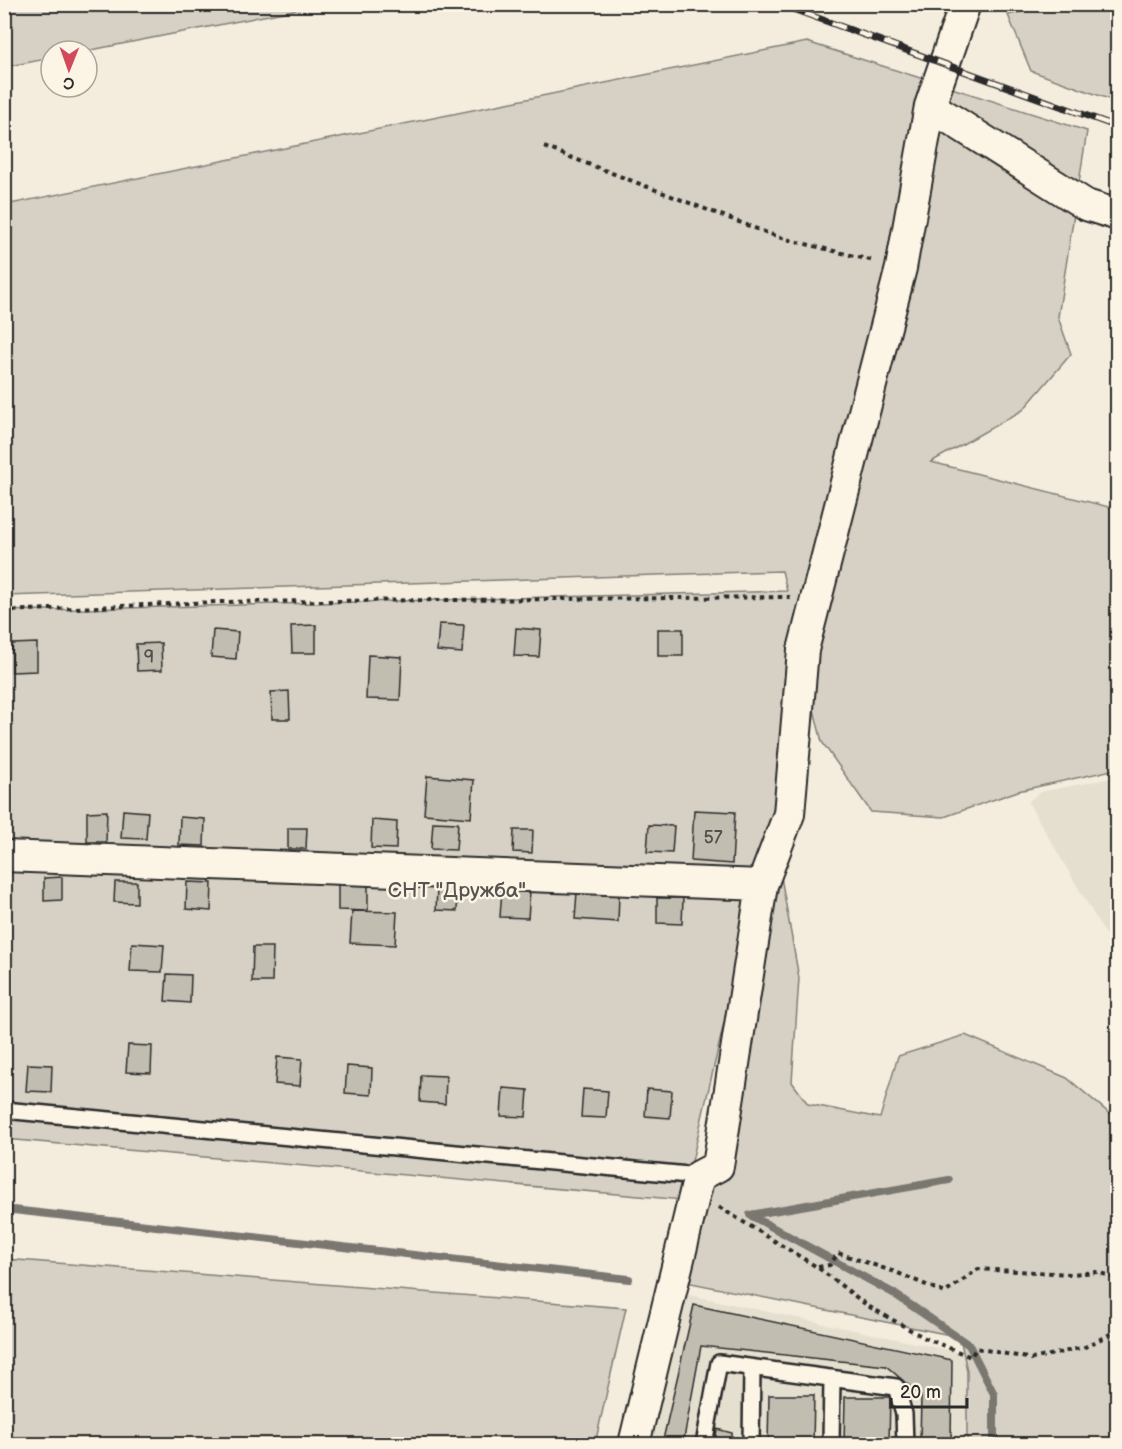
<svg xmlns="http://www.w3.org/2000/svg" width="1122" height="1449" viewBox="0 0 1122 1449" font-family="'Balsamiq Sans',sans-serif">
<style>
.built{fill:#e5dfd0}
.green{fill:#d6d1c4;stroke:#807e78;stroke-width:1.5}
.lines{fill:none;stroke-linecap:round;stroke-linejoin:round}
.stream{stroke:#7a7771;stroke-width:8}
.building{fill:#c2bdb1;stroke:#2b2b2b;stroke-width:1.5}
.service-casing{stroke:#2b2b2b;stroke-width:20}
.minor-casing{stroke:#2b2b2b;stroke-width:34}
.path{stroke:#2b2b2b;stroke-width:4;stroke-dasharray:4.5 4.5;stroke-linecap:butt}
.service{stroke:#fcf5e5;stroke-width:15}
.minor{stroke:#fcf5e5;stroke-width:30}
.rail-casing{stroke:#2b2b2b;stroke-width:7}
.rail{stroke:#fcf5e5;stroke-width:4.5;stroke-dasharray:14;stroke-linecap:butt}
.labels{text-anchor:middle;stroke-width:5;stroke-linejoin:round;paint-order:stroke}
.number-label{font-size:18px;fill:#51504c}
.park-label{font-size:21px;fill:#565451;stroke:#fcf5e5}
</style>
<rect width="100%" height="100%" fill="#f4edde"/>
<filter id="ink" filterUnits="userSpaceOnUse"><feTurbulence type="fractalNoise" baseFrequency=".0167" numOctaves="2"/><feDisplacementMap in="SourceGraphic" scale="12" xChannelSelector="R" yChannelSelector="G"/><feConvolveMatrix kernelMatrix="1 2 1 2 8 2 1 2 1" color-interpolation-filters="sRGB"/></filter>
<g filter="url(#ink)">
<!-- built -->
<path class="built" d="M1117,777H1118L1117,954L1028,802L1040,792Z
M680,1293L976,1356L975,1444H646Z"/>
<!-- green -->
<path class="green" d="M5,4H320V5L86,51H51V58L5,67Z
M1055,4L1117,5V102L1031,71L1008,15Z
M807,42L1087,131L1058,317L1071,354L1023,410L931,462L1117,509V769L1018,791L944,817L871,812L822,742L805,674L683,1200L5,1139L4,611L787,591L782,571L5,596V205Z
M781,877L799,978L792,1082L808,1104L880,1118L898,1056L965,1035L1067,1078L1109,1113L1117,1117V1444H967V1371L960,1337L686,1282Z
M5,1259L626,1308L595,1444H5Z"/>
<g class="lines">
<!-- stream -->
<path class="stream" d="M949,1180L750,1215L893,1293L969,1345L994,1394V1444
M4,1209L629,1279"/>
</g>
<!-- building -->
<path class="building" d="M439,624L464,625L462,653L437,651Z
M316,625V653H292L291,626Z
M516,628L541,630L539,657L514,656Z
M658,629H683V656H658Z
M213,630L238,632L236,659L211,657Z
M37,643V671L12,672V644Z
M161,643L162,670L137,671L136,644Z
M368,655L402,657L400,700L366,699Z
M289,691L290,719H272L271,692Z
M427,776L474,780L471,818L424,814Z
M123,810L148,812L146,839L121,838Z
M694,810L735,812L732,864L691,861Z
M107,811L106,842H87V812Z
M180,817L205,819L204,846L179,845Z
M372,820L397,822L396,849L371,848Z
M433,822L458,823L456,850L431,849Z
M649,825L674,826L672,853L647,852Z
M288,828H307L306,849H288Z
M514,830H533L532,853L513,852Z
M62,877V900L44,901V878Z
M338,881L368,882V911L338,910Z
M115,882H137V903L114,902Z
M187,882L212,883L211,911L186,909Z
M437,889L458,890L457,911L436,910Z
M502,889L530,891L528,918L500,917Z
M577,892L619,894L618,922L575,919Z
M657,898H683L682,924L657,923Z
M352,911L397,912L395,945L350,943Z
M132,943L164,945L162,972L130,971Z
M253,947H273L272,982H252Z
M167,974L191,975L190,1003L165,1001Z
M128,1045L152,1046L151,1073L126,1072Z
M277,1057L302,1059L300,1086L275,1084Z
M28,1064L52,1065L51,1092L26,1091Z
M347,1066L372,1068L371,1095L345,1093Z
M421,1075L446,1076L445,1104L420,1102Z
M503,1088L528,1090L526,1117L501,1116Z
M583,1089L608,1091L606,1118L581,1117Z
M647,1089L672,1091L670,1118L645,1116Z
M694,1305L952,1360L951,1444H920L921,1396L886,1366L701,1346L683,1444H662Z
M769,1395H814L813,1444H768Z
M845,1397H890L889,1444H844Z
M717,1429L732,1433V1444H715Z"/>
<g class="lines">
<defs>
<path id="service" d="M4,1110L699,1176
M704,1444L719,1363L896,1387L904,1414L905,1444
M751,1444L752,1368
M831,1444L832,1378"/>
<path id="minor" d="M930,106L965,4
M4,856L762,885
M634,1444L699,1176L718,1166L762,885L789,814L803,650L901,268L930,106L1086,205L1118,215"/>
</defs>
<!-- service casing -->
<use href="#service" class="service-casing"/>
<!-- minor casing -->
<use href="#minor" class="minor-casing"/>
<!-- path -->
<path class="path" d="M544,147L778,237L874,261
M4,611L216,602L790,597
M719,1207L817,1267L868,1306L925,1338L971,1357L976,1348L1032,1359L1085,1347L1118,1330
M818,1267L830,1265L838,1253L898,1273L945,1293L978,1269L1070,1274L1098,1272L1118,1279"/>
<!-- service -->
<use href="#service" class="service"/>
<!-- minor -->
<use href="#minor" class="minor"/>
<defs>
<path id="rail" d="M779,4L1118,127"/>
</defs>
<!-- rail casing -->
<use href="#rail" class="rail-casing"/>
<!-- rail -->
<use href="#rail" class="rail"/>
</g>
</g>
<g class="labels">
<!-- number labels -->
<g class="number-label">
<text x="149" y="663">9</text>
<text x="713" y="843">57</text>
</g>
<!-- park labels -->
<g class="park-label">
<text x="457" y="897">СНТ "Дружба"</text>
</g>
</g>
<!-- margin -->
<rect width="1122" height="1449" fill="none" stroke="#fcf5e5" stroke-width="24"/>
<rect x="12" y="12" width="1098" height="1425" fill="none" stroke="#2b2b2b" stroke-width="2" filter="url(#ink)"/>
<!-- north arrow -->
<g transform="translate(69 69) rotate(181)"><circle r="28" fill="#fcf5e5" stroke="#a8a49b" stroke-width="1.5"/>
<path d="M0-4.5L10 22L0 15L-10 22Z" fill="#d1495b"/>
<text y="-9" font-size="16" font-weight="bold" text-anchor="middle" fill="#2b2b2b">С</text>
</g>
<!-- scale -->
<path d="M891 1398v9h76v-9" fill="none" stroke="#2b2b2b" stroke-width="3"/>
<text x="900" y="1398" font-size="18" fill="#2b2b2b" stroke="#fcf5e5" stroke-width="4.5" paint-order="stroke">20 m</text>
</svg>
